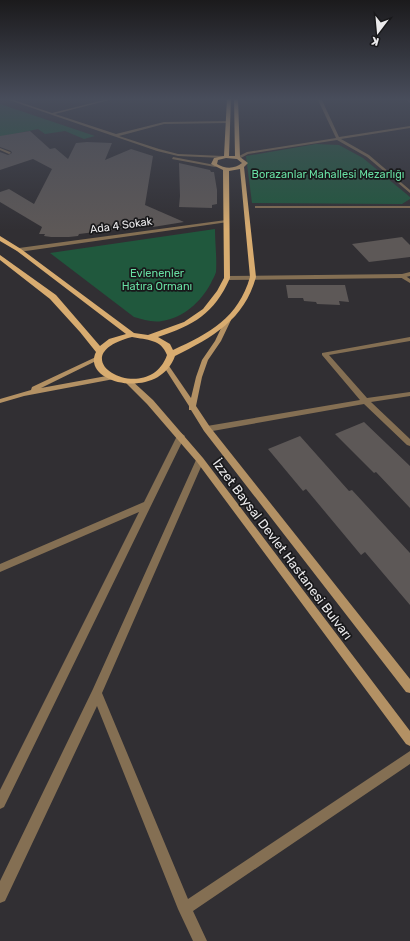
<svg xmlns="http://www.w3.org/2000/svg" width="410" height="941" viewBox="0 0 410 941" font-family="Rubik,sans-serif">
<style>
.green{fill:#20583d}
.building{fill:#5d5857}
.lines{fill:none;stroke-linecap:round;stroke-linejoin:round}
.minor{fill:#846f53;fill-rule:evenodd}
.tertiary{fill:#846f53;fill-rule:evenodd}
.secondary{fill:#b39164;fill-rule:evenodd}
.primary{fill:#d8ac70;fill-rule:evenodd}
.labels{text-anchor:middle;stroke-width:3.5;stroke-linejoin:round;paint-order:stroke}
.far-park-label{font-size:11px;fill:#67dea2;stroke:#18181a}
.far-street-label{font-size:11px;fill:#ebeaec;stroke:#18181a}
.street-label{font-size:13px;fill:#ebeaec;stroke:#18181a}
</style>
<rect width="100%" height="100%" fill="#312f33"/>
<!-- green -->
<path class="green" d="M0,104L95,136L84,139L65,131L45,134L38,129L0,137Z
M316,144L339,145L363,158L410,197V199L402,204L252,203L246,156Z
M215,229C215,243 217,258 216,272C215,276 212,280 211,283C201,302 183,318 162,321C152,323 143,319 134,317L50,253Z"/>
<!-- building -->
<path class="building" d="M30,131L50,149L55,148L68,159L76,143L87,142L112,143L105,160L131,149L153,156L145,205L184,222L153,227L152,225L79,234L78,236L69,237H51L44,236L45,234H39L42,227L0,202V192L9,189L34,204L52,169L33,159L0,170V152L8,155L12,153L11,151L0,147V136Z
M179,163L210,170L211,172H214L217,190V204L212,205V208L179,207L180,196Z
M402,237L410,245V257L369,262L352,244Z
M286,285H345L349,302L339,301L340,305L317,304L316,302L304,301L303,298H288Z
M364,422L410,466V508L376,472L374,473L335,434Z
M300,436L349,491L352,490L410,553V605L365,552L361,555L306,489L303,491L268,449Z"/>
<g class="lines">
<!-- minor -->
<path class="minor" d="M3,98H8L52,113L112,98H117L55,114L116,134L164,122L229,121L228,123L164,124L119,136L159,149L178,154L223,156L225,157L223,158L178,156L157,151Z
M317,98H321L339,137L410,126V128L341,139L369,155L410,190V193L367,157L337,140L248,154L239,159H237V157L247,152L336,138Z
M405,98H409L410,103Z
M0,148L10,152L11,153L9,154L0,150Z
M173,157L215,165L217,166L215,167L172,159Z
M257,206H410V208H255V206Z
M226,220H228V222L19,252L16,250L19,248Z
M400,275H404L410,279V283L400,277Z
M410,337V341L329,355L367,398L410,392V396L371,402L410,439V446L407,445L364,404L207,432L203,429L207,426L360,400L322,355V353Z
M181,433L185,436L4,807L0,809V790L139,512L0,572V564L144,502L177,436Z
M200,457L204,460L102,693L188,899L410,751V764L193,911L207,941H193L178,909L97,706L5,901L0,903V881L93,689L196,460Z"/>
<!-- tertiary -->
<path class="tertiary" d="M410,272V276L402,278L227,280L224,278L227,276L402,274Z"/>
<!-- secondary -->
<path class="secondary" d="M228,318L231,320L221,341L208,360L202,377L196,406L210,427L410,679V693L406,692L204,431L191,410H189V406L164,367L167,365L169,366L191,398L196,377L202,360L215,341L225,320Z
M98,356L100,357V359L41,388L112,375L115,377L114,379L24,396L0,403V399L31,390L32,387Z
M126,379H130L153,400L203,458L410,731V746L406,744L197,462L147,404L126,383L125,381Z"/>
<!-- primary -->
<path class="primary" d="M227,98H231L229,156H235L234,98H238L240,157L248,163L244,167L256,277C244,320 213,337 175,356C159,402 80,383 96,352L80,332L50,299L0,260V255L56,295L100,346L109,339L126,334L17,251L0,241V236L21,249L134,333L148,335L184,322L203,309L217,291L224,278L223,170L211,164L214,158L224,156ZM226,158L237,159L242,163C235,169 225,169 217,164L218,160ZM240,169L250,277C238,318 210,333 173,350L170,344L158,337C194,325 214,314 230,278L229,171ZM132,337C147,340 161,339 167,355C148,409 55,357 132,337Z"/>
</g>
<!-- sky -->
<linearGradient id="sky" x2="0" y2="1"><stop stop-color="#1b1a1c"/><stop offset="0.43" stop-color="#484d5b"/><stop offset="1" stop-color="#484d5b" stop-opacity="0"/></linearGradient>
<rect width="410" height="230" fill="url(#sky)"/>
<g class="labels">
<!-- far-park labels -->
<g class="far-park-label">
<text x="328" y="178">Borazanlar Mahallesi Mezarlığı</text>
<text x="157" y="277">Evlenenler<tspan x="157" dy="13">Hatıra Ormanı</tspan></text>
</g>
<!-- far-street labels -->
<g class="far-street-label">
<text transform="translate(121 225) rotate(-8)" y="4">Ada 4 Sokak</text>
</g>
<!-- street labels -->
<g class="street-label">
<text transform="translate(283 549) rotate(53)" y="5">İzzet Baysal Devlet Hastanesi Bulvarı</text>
</g>
</g>
<!-- north arrow -->
<g transform="translate(378 32) rotate(196)" stroke="#18181a" stroke-width="3" paint-order="stroke">
<path d="M0-3L7 15L0 10L-7 15Z" fill="#ebeaec"/>
<text y="-6" font-size="11" font-weight="bold" text-anchor="middle" fill="#ebeaec">K</text>
</g>
</svg>
